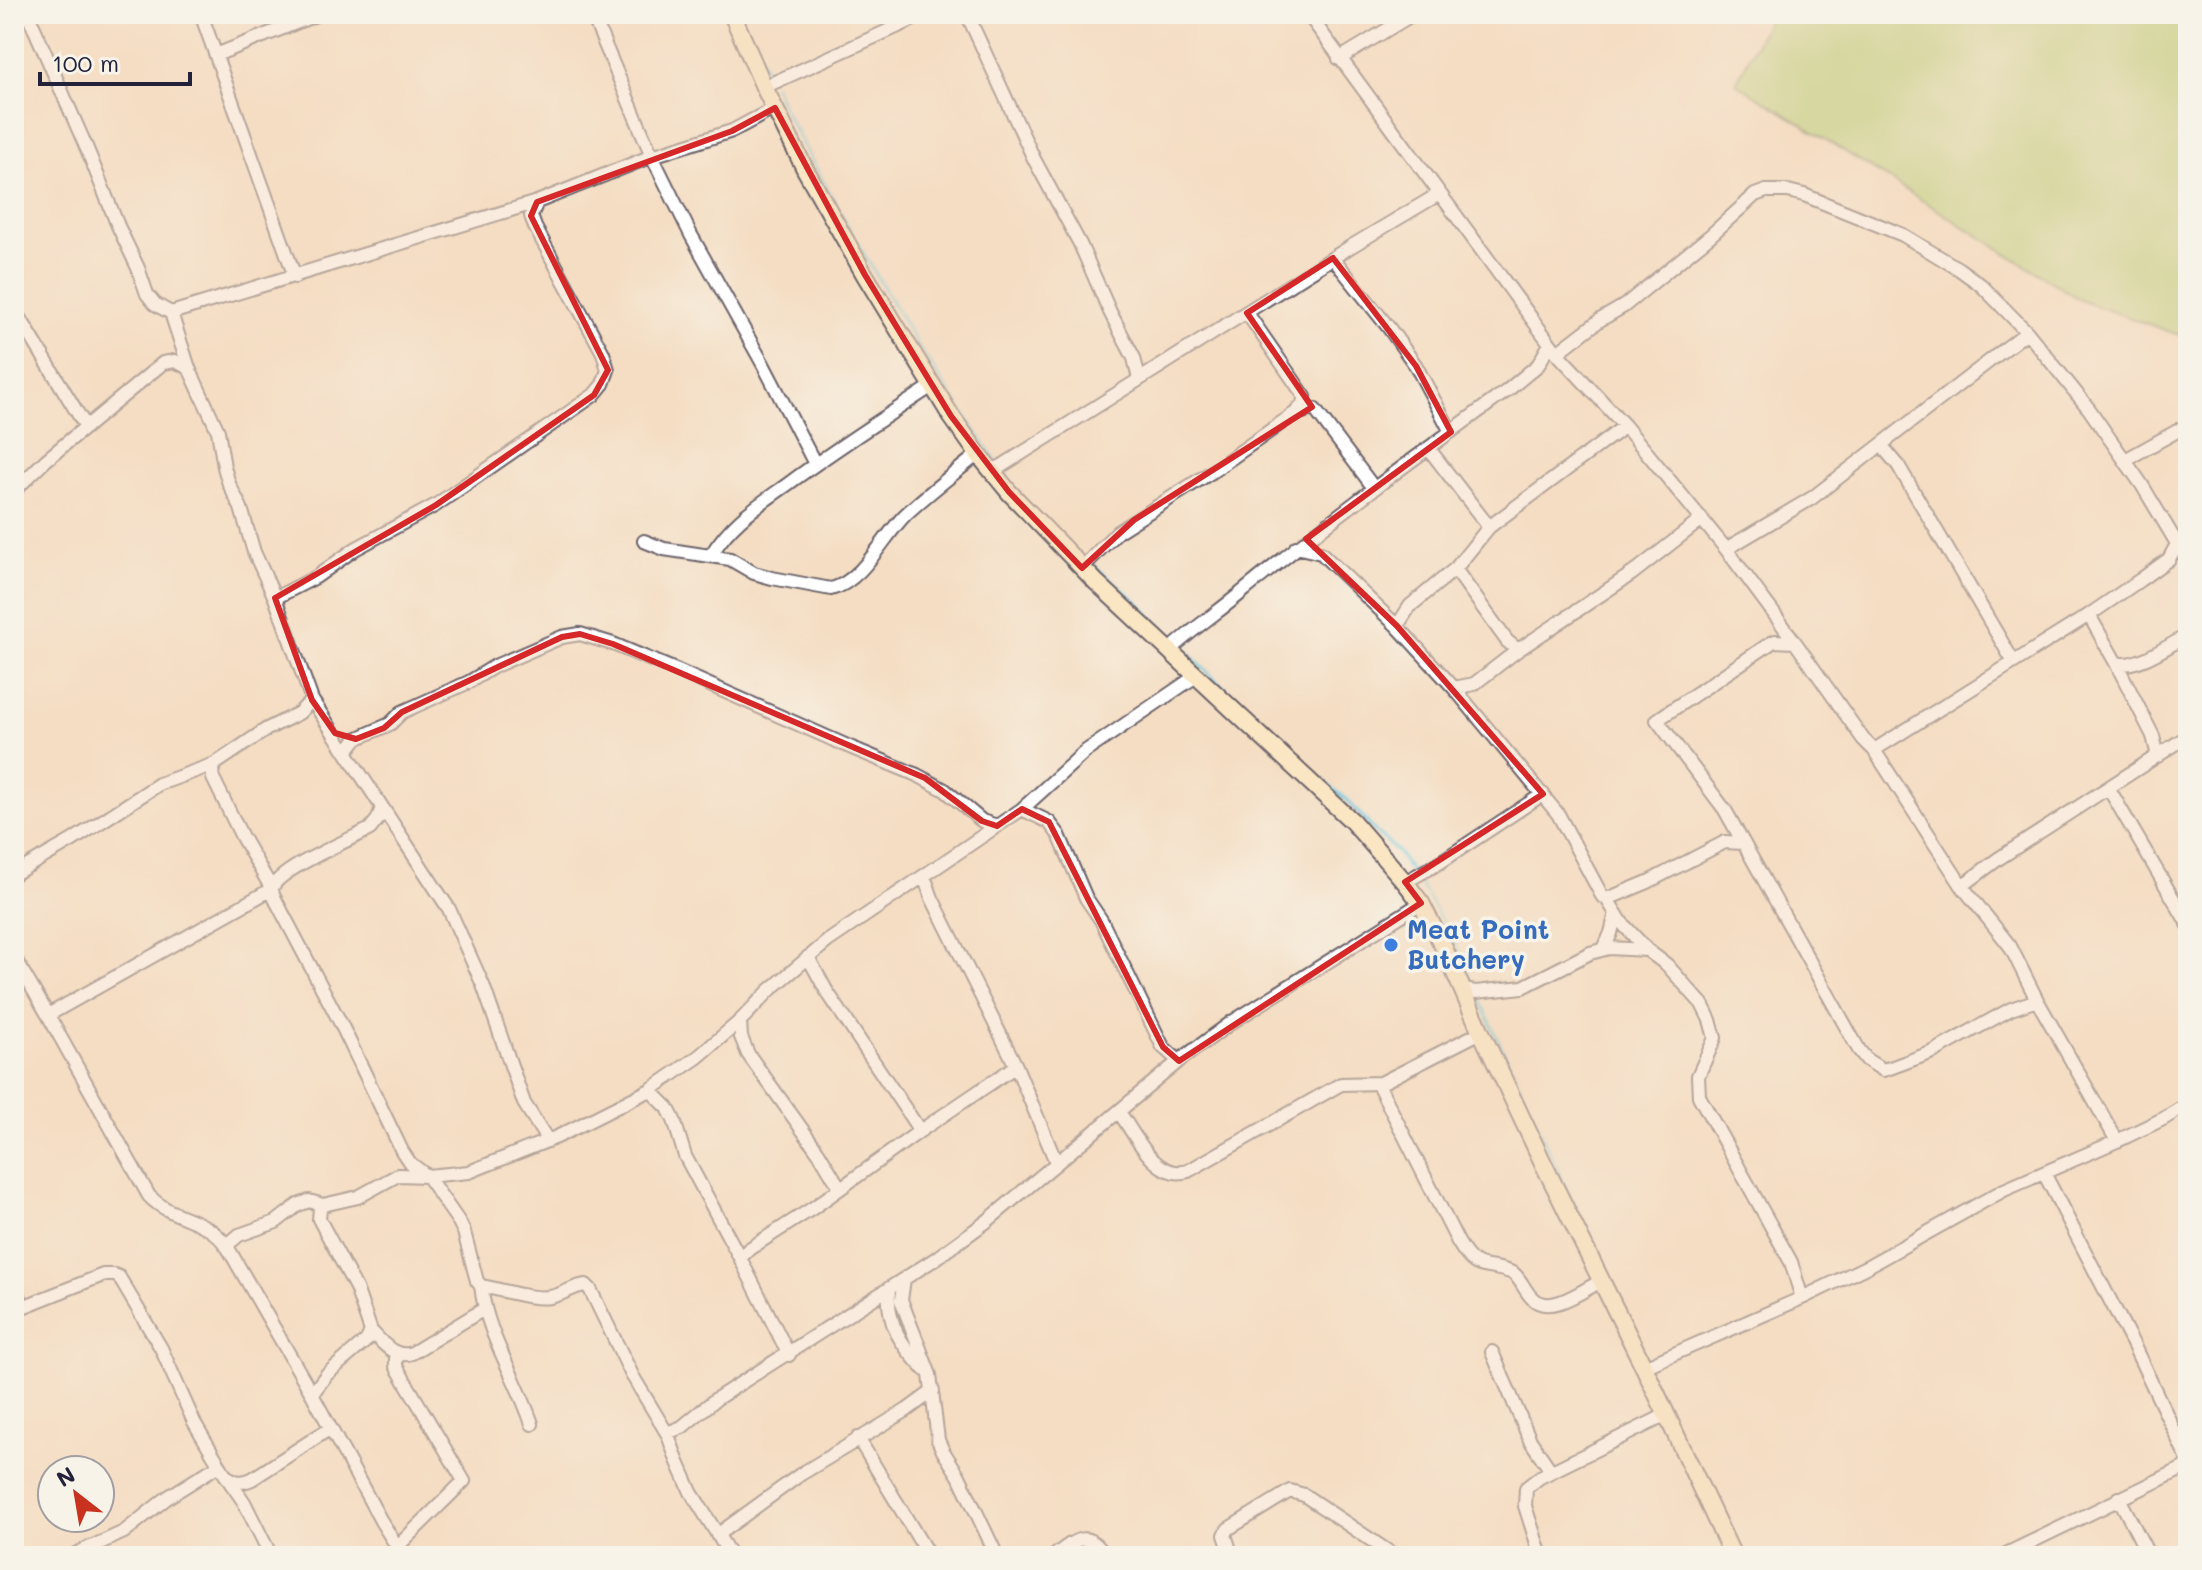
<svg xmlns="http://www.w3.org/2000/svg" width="2202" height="1570" viewBox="0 0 2202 1570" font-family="Mali,sans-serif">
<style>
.green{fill:#b4d178;stroke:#6b7a5a;stroke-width:2}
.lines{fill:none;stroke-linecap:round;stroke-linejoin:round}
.stream{stroke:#60c4de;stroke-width:3}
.street-casing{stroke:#6c636a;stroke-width:16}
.secondary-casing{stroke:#6c636a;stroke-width:20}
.street{stroke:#fff;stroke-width:12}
.secondary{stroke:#fbe6c3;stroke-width:16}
.marked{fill:none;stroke:#d62828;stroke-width:6;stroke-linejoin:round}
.shop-dot{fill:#3f7fe0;stroke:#f7f3e8;stroke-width:3}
.labels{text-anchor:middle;stroke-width:7;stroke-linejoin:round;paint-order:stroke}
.shop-label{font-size:26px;font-weight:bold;fill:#366cbe;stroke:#f7f3e8;text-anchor:start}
</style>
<rect width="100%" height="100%" fill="#f7f3e8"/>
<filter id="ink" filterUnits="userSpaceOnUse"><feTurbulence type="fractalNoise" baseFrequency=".0125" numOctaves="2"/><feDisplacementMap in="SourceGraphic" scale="16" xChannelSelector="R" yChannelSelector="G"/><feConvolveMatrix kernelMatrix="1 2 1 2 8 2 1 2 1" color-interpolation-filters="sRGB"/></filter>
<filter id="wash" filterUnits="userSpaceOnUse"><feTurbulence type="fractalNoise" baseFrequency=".006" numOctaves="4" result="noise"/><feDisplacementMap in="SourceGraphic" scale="32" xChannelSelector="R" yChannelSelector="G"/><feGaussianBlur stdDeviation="1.8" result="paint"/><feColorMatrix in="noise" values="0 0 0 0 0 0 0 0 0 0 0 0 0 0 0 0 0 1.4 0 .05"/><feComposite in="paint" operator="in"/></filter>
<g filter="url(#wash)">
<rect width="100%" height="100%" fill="#f4ddc2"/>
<!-- green -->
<path class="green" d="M1771,14H2188V338L2082,301L1736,83Z"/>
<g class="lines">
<!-- stream -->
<path class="stream" d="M758,54L771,79
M774,86L784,110L847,225L918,346L998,464
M1003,470L1012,484
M1090,563L1137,601L1175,642
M1181,647L1321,780L1345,798L1376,832L1397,851L1412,873
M1417,879L1453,939L1475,989
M1478,996L1590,1240
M1713,1495L1744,1556"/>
</g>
</g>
<g filter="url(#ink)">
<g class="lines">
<defs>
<path id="street" d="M28,14L87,149L118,226L138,268L147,294L155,304L171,313L537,202
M201,14L295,277
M592,14L652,156L691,235L763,364L815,464
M967,14L1034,159L1080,244L1110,312L1134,358L1139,379
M1308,14L1557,353L1625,426L1726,549L1795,642L1863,739L1874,750L1962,886L2010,946L2037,1000L2117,1141
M216,55L318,14
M1339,59L1413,14
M764,87L925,14
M1333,258L1389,328L1416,366L1451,432
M14,308L86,427
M171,313L189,368
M1247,313L1305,397L1302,406L1296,412
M1557,353L1600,320L1624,306L1711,235L1755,195L1766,191H1788L1804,195L1903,235L1959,269L1981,285L2027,332
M1882,446L1898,465L2013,661
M1429,449L1489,527
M2125,460L2188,425
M991,470L1000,467L1350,247L1439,194
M14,491L46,460L163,363L175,361L189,368L218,431L224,467L229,484L241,508L254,552L275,598L312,700L382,807L378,819L370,829C352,839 276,870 272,889C272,891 273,893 273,895L341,1024L402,1151L410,1163L427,1176L459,1222L464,1232L477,1281L481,1286C500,1289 531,1300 550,1297C563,1295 573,1286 586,1285L590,1289L632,1375L668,1435L677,1460L691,1492L731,1556
M644,541L664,549L730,559L754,573L772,578L831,589C862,582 884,536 905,515C928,493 954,474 978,454
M1296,547L1321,553L1397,626L1454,688L1558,814L1602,896L1607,899L1648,882L1725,842L1743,843
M1726,549L1812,498L2027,332L2089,409L2142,485L2188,562
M711,555C732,521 756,507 788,484C835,449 884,418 932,386
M1082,568L1117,532L1210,473L1294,414L1314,409L1316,411L1374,488
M1455,569L1507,641L1518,650
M275,598L316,577L355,549L436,505L594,395L603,384L608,370L603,353L535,227L531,216L537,202L652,156L732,131L775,108
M2089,615L2116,663L2153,736L2158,756
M1397,626L1410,606L1455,569L1489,527L1625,426
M1795,642L1775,641L1771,643L1657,720L1725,810L1859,1050L1867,1060L1883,1070L1890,1068L1933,1052L2011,1009L2037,1000
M1169,651C1191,630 1217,613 1241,593C1327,522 1417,456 1508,390L1538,365L1550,344
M2116,663C2137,669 2169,645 2188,635
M1454,688L1474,684L1518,650L1633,573L1701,520
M1874,750L2089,615L2140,580L2169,559L2177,544
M346,752L356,739L390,724L402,712L469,682L495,666L562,637L580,634L613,644L678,671L852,748L917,775L945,790L982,821L997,826
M2109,789L2188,924
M382,807L449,909L483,985L524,1103L548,1141
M1022,809L1049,822L1059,835L1086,898L1101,920L1163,1047L1179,1061
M14,874L73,840L159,784L215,764L267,729L299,713L312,700
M924,876L932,898L1016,1066L1056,1162
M1405,882L1439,863L1543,794
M1962,886L1998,859L2188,736
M1607,899L1622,923L1647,950
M1604,949L1611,933L1616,913
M14,957L48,1015L149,1196C174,1222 206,1215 228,1248L312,1394L381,1521L403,1556
M808,957L826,990L920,1131
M1463,990L1476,992L1523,987L1590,953L1609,948L1647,950L1667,965L1702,1004L1710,1020L1715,1038L1698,1076L1699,1096L1791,1262L1802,1298
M48,1015L272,889L242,837L213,778L212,772L215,764
M740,1021L741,1037L748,1054L819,1153L840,1188
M1379,1086L1458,1242C1478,1276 1482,1261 1513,1273C1521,1279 1524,1290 1532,1298C1550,1316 1583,1290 1601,1281
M650,1090L668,1108L674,1120L685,1156L740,1258L789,1355
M1119,1112C1135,1134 1155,1181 1188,1171L1341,1084L1381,1083L1481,1032
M2044,1173L2133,1344L2188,1460
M226,1246L239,1235L276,1222L298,1205L309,1201L323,1205
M740,1258L749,1249L813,1208L920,1131L1016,1066
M904,1279L901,1300L930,1375L938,1440L943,1451L959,1476L997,1556
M14,1285C21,1297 24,1304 14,1316
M481,1286C487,1337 516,1376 532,1424
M889,1288C886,1324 901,1345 925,1370
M20,1308L103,1275H114L119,1277L161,1348L194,1422L226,1476C235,1482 241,1484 252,1479L329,1429
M371,1331C383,1343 394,1359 412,1353L484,1309
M1492,1352L1530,1440L1551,1471
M396,1354V1366L464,1481L398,1546
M1644,1367L1802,1298L1868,1266L2004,1190L2117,1141L2163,1119L2188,1104
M312,1394L327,1374L367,1340L371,1331L356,1288L319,1219L320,1208L323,1205L358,1197L398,1175L427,1176L469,1172L557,1137L650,1090L698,1057L740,1021L770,990L828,941L1022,809L1086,751L1196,676
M667,1433L682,1427L716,1399L935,1259L986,1222L1179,1061L1232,1022L1421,903
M858,1438L929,1556
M228,1479L244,1502L271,1556
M2119,1498L2149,1556
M717,1535L801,1474L907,1410L933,1391
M71,1556L124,1532L168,1497L219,1465
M1054,1556C1075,1540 1088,1528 1105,1556
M1232,1556L1225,1535L1228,1529L1290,1491L1304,1495L1395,1556
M1541,1556L1525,1506L1526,1488L1540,1477L1666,1415
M2002,1556L2188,1466"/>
<path id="secondary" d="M732,14L764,87L805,169L865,275L951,416L978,454L1009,492L1096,582L1352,821L1405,882L1421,903L1444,948L1481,1032L1544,1165L1644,1367L1733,1556"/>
</defs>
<!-- street casing -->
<use href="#street" class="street-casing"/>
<!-- secondary casing -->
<use href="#secondary" class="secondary-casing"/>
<!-- street -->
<use href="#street" class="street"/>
<!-- secondary -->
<use href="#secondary" class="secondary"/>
</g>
</g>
<!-- marked area -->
<path d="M0 0H2202V1570H0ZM775,108L865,275L951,416L1009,492L1082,568L1134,520L1312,407L1247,313L1333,258L1416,366L1451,432L1306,539L1397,626L1543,794L1405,882L1421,903L1179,1061L1163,1047L1049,822L1022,809L997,826L982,821L925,778L613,644L580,634L562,637L402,712L384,728L356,739L335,733L312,700L275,598L436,505L594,395L608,370L531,216L537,202L732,131Z" fill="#f4ddc2" fill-opacity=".55" fill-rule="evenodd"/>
<path class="marked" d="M775,108L865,275L951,416L1009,492L1082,568L1134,520L1312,407L1247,313L1333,258L1416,366L1451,432L1306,539L1397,626L1543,794L1405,882L1421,903L1179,1061L1163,1047L1049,822L1022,809L997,826L982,821L925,778L613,644L580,634L562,637L402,712L384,728L356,739L335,733L312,700L275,598L436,505L594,395L608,370L531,216L537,202L732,131Z"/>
<!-- markers -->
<circle class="shop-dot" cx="1391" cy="945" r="8"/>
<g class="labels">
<!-- shop labels -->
<g class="shop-label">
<text x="1407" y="939">Meat Point<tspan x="1407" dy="30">Butchery</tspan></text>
</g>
</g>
<!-- margin -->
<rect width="2202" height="1570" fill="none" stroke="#f7f3e8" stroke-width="48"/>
<!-- north arrow -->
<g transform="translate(76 1494) rotate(329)"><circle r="38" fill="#f7f3e8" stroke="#a29fa3" stroke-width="2"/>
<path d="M0-6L14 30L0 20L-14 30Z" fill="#c8321e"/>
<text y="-12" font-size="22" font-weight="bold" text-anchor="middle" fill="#22223b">N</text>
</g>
<!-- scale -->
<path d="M40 72v12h150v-12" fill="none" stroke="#22223b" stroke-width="4"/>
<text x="52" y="72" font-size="24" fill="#22223b" stroke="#f7f3e8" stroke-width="6" paint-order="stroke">100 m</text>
</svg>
